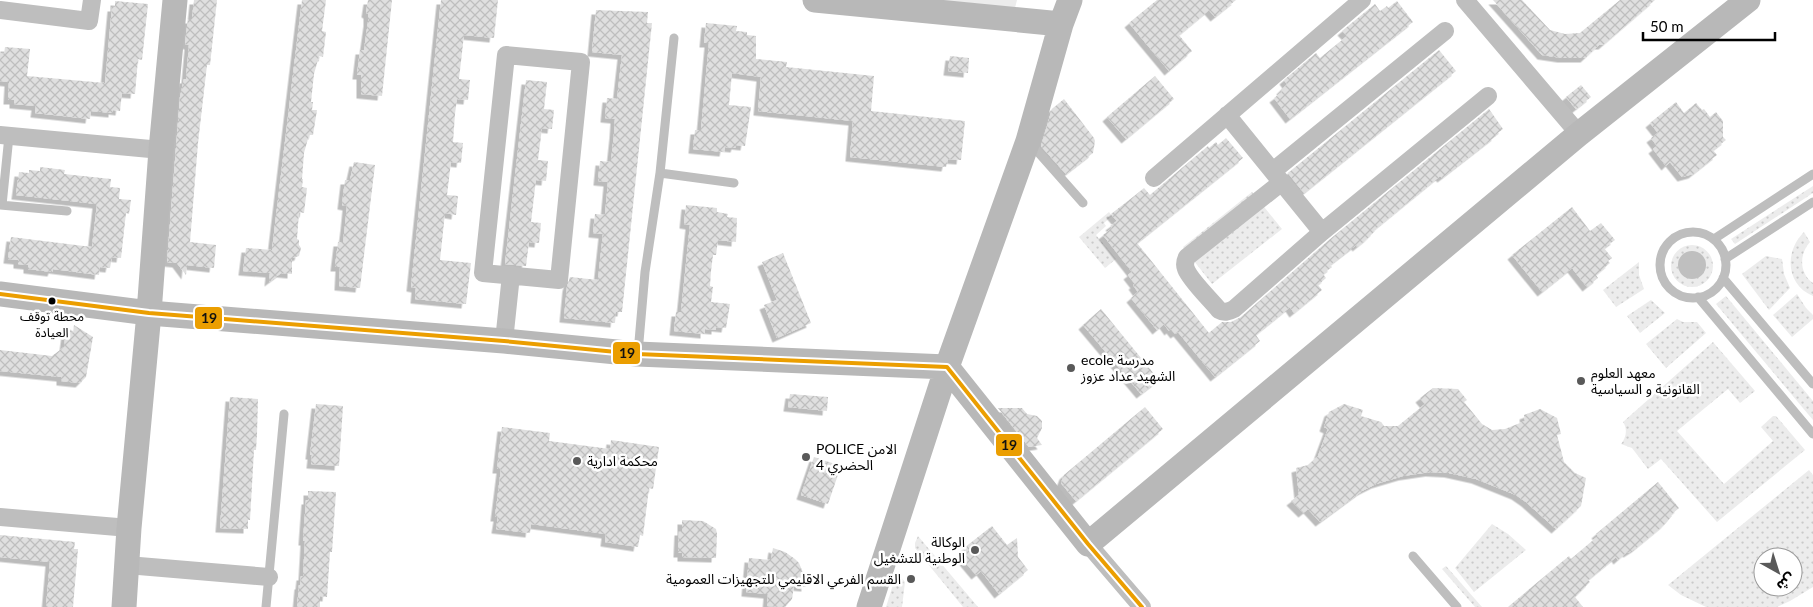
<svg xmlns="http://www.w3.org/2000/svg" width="1813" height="607" viewBox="0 0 1813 607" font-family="Lato,'Noto Sans Arabic',sans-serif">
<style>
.grass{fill:url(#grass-dots);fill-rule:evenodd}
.park{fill:#ececec}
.water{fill:#bfbfbf}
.building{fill:url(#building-cross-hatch);filter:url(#shadow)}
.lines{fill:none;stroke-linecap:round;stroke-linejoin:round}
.lane{stroke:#bebebe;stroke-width:9}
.street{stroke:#bebebe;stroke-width:18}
.secondary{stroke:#b8b8b8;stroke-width:25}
.bus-1-casing{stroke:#fff;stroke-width:8}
.bus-1{stroke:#eb9e00;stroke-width:4}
.bus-dot{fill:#000;stroke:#fff;stroke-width:2}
.poi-dot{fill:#595959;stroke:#fff;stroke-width:2}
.labels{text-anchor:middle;stroke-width:5;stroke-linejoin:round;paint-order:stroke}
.bus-label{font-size:13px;fill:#000;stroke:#fff}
.poi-label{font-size:14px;fill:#000;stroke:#fff;text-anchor:start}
.line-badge{stroke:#fff;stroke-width:2}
.pale-badge-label{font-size:14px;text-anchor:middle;font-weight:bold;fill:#111}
</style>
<defs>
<pattern id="grass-dots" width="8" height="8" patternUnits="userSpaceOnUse" patternTransform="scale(1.25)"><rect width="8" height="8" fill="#ececec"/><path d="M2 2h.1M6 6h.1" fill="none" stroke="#c9c9c9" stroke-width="1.8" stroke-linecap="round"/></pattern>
<pattern id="building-cross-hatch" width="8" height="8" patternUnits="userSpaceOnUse" patternTransform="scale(1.25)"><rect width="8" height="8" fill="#dfdfdf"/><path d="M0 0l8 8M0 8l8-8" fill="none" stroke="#bebebe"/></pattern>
<filter id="shadow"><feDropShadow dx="-4.5" dy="4.5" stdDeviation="0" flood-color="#0004"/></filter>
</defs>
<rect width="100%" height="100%" fill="#fff"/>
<!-- grass -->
<path class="grass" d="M1813,186V193L1735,244L1731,239Z
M1252,192L1282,229L1212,284L1183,247Z
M1109,212L1112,216L1104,223L1106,226L1096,235L1116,259L1105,268L1079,237Z
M1804,232L1810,242C1799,254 1799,273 1813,283V296C1786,285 1784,252 1804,232Z
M1671 266a21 21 0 1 1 42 0a21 21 0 1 1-42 0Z
M1766,256L1782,259L1784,274L1790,288L1769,310L1742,274Z
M1639,262V275L1644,289L1616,307L1603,290Z
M1797,294L1806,308L1813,315V319L1792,337L1773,315Z
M1726,296L1813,401V420L1716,304Z
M1651,300L1665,313L1640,333L1627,316Z
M1677,319L1683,322H1697L1706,333L1666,368L1646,344Z
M1713,342L1755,391L1740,403L1728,389L1677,431L1724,484L1773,441L1761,427L1773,416H1776L1805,450L1717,522L1661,459L1648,469L1632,448L1621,444C1626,438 1628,429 1623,422Z
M1809,470L1813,475V587L1790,601L1777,607H1706L1681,595L1668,585ZM1763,557H1793V587H1763Z
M1492,524L1508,534L1526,550L1474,592L1455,568Z
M918,536L978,607H963L915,548V543Z
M1446,566L1482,607H1475L1442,569Z
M897,572L905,582L902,607H886Z"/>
<!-- park -->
<path class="park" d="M926,0H1017L1015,8Z"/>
<!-- water -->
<path class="water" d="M1678 265a14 14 0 1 1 28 0a14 14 0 1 1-28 0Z"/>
<!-- building -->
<path class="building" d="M194,0H217L210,65H207L198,143L190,242L216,245L214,268L187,265L186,275L177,263L167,262L180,97L184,79H186L189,45L185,44L188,19H192Z
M302,0H326L322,31L326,32L323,57L319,56L314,74L311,102H313L312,110H317L313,135H309L304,153L302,179H303L302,187L307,188L304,213L299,212L297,239L299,240V245L301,248L299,256L292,258V274L281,273L269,282L270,273L243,271L246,248L272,250Z
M368,0H392L382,96L361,94V75H357L360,50H364L368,22V14L366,13Z
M441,0H498L494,38L464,35L459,79L470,80L468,100L457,99L455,114L453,142L463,143L461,163L451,162L447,195L458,196L456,215L445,213L440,260L471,263L466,304L415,299L416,288L411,287Z
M1157,0H1236L1215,17L1209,10L1179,35L1192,51L1169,71L1129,23Z
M1493,0H1522L1550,30L1565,34L1580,33L1620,0H1655L1603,45H1599L1585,58H1562L1542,55Z
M115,1L148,4L142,60L138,59L135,94L122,93L120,111L113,110V113L91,111L90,119L35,113L36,106L14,104V100H8L9,82L0,81V53L4,54L5,47L30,49L27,76L105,83L112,7H115Z
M1397,1L1413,22L1290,119L1274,98L1282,92L1281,90L1287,84L1284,80L1316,53L1320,58L1347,36L1342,31L1375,4L1380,11L1387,6L1388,8Z
M596,10L648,12L647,23H652L622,312H616L615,323L564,318L567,287L570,277L598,280L603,234L593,233L595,214L605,215L608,182L598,181L600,161L611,162L614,134L615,119L605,118L607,98L617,99L622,55L592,52Z
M706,23L737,26L736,31L747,32V35L756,36V59L787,62L786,67L874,76L871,111L965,121L961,160L948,159L946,167L850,157L853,121L758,111L761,77L732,73L729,105L751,107L745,146L736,145L735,148L725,147L724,152L693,149L695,130H701L709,43H704Z
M1439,50L1456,71L1304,193L1288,173Z
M950,56L969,58L968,73L948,71Z
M1155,76L1174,99L1126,139L1107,117Z
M526,80L547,82L544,109L554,110L552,129L542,128L538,160L548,161L546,181L536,180L531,222L541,223L539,243L529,242L526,266L505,264Z
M1581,85L1591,97L1576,109L1566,97Z
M1064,99L1094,138L1095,141L1093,153L1066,174L1041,146L1052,109Z
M1676,102L1684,113L1696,103L1702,110L1704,109L1710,117L1716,112L1723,121V137L1726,140L1713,150L1717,155L1693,174L1682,177L1670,162L1666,166L1653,149L1657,146L1651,138L1658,133L1650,123Z
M1489,109L1503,129L1495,135L1496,136L1442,178L1440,176L1374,230L1375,231L1368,238L1357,247L1356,245L1330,265L1332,267L1323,274L1326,278L1318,285L1322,290L1294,313L1290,307L1264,328L1256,335L1260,341L1215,377L1178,332L1175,334L1171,329L1169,331L1164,324L1157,330L1131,298L1138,292L1133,285L1135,284L1128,275L1132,272L1103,235L1112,228L1110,226L1117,221L1111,214L1133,197L1144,188L1150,195L1208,146L1209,148L1216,142L1218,145L1226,138L1243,158L1137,243L1209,333L1222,322H1231L1241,317L1329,240Z
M354,162L375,165L360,288L339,286L340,267H335L338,242H343L345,226L347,206L342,205L345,180H350Z
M40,167L65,170L64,174L111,179L110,187L120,188L119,199L131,200L129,214L126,213L121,258L112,257L110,268L100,267L99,275L53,269L52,272L28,269V265L18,264V260L8,259L11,237L92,247L97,204L16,195L19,172L29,173V170L40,171Z
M686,205L717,208V212L728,214L727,217L737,218L736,242L718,240L716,255H713L711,271L710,286L713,287L711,302L730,304L726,328L716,327V330L705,329V334L674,331L676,312H681L690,225L684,224Z
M1572,207L1590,231L1601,223L1615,240L1604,248L1612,258L1608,261L1610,263L1596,275L1598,278L1587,287L1572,268L1542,292L1512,255Z
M783,253L811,323L777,338L764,305L777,300L762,262Z
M1101,309L1159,380L1141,394L1083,325Z
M74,325L93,337L86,377L80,383L61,381V377L0,371V350L52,356L64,347L66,332L73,333Z
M1433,388L1458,389L1467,400L1464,402L1482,424L1492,430L1505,429L1525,421L1524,415L1540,409L1557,418L1561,434L1557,435L1564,462L1575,473L1586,478L1581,506L1556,529L1526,502L1516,495L1476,479L1449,473L1430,472L1403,476L1376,484L1362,491L1320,522L1308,509L1303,513L1291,501L1299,495L1296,468L1308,465L1318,456L1328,429L1324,427L1329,412L1344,404L1363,410L1361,416L1381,422L1384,426H1398L1425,404L1420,398Z
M790,394L828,397L827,411L788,407Z
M230,397L258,399L257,434L256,450H254L250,520H248V529L220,528Z
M316,404L343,406L339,466L311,464L312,455H310Z
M1145,407L1163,429L1076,501L1061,483L1064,475Z
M998,408H1022L1027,414L1037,416L1042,421V428L1037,438L1042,445L1029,447Z
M502,427L550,433L549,441L610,449L611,440L659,447L653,489L649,488L643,536L640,535L638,547L605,542L606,534L569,529L531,524L530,533L496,529L498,517H495L501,469H497Z
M814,457L841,466L828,504L801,495Z
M1658,482L1679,508L1671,515L1672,516L1665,524L1636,548L1628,553L1627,552L1618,560L1616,557L1588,580L1590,582L1575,597L1583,607H1508L1569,556L1571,559L1598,536L1596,534Z
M308,491L336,492L332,552H330L327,597L320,596V607H297L299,585H300L301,576H303L305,541H303L306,500H308Z
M682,520L703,521L716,529L717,534L716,558L682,557V553H678L679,531H682Z
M992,526L1007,545L1017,538L1018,557L1028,570L999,594L981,571L976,575L960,556L966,551L964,548Z
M0,535L75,542L74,549H78L73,607H46L50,562L0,557Z
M773,548L785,552L795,559L799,563L804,575L806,587L794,586L792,599L785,607L767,606L768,594L746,592L749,558L771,560Z"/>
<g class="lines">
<!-- lane -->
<path class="lane" d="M1030,143L1083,203
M660,173L734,183
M0,205L67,211
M2,205L9,136
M1660 265a33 33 0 1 1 66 0a33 33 0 1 1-66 0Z
M1714,239L1813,174
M1725,259L1813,202
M1723,278L1813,384
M1698,297L1813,434
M638,353L645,272L660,173L674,38
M1413,556L1457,607
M266,607L284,414"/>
<!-- street -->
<path class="street" d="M1465,0L1579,134
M0,10L89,21L92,0
M506,55L581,62L559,280L483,273Z
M1227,115L1322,232
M0,135L161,150
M1273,171L1445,31
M1154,178L1362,0
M1282,182L1187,257C1185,261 1184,264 1186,269C1190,280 1210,299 1219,310C1224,313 1228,312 1234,309L1322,232L1488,96
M504,341L511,275
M0,517L129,528
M1088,544L1142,607
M127,565L269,577"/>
<!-- secondary -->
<path class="secondary" d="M815,0L1061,24
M0,294L149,313L504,341L637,354L947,367L1088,544L1579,134L1748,0
M124,607L129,528L149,313L161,150L175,0
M869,607L947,367L1028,141L1061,24L1070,0"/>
<defs>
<path id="bus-1" d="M0,294L149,313L504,341L637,354L947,367L1088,544L1142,607"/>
</defs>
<!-- bus-1 casing -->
<use href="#bus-1" class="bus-1-casing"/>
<!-- bus-1 -->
<use href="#bus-1" class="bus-1"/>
</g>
<!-- markers -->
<circle class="bus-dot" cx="52" cy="301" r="4.5"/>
<g class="poi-dot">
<circle cx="1071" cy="368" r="5"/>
<circle cx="1581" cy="381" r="5"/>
<circle cx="806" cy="457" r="5"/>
<circle cx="577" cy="461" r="5"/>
<circle cx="975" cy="550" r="5"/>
<circle cx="911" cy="579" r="5"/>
</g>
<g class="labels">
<!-- bus labels -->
<g class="bus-label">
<text x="52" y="321">محطة توقف<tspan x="52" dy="16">العيادة</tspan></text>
</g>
<!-- poi labels -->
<g class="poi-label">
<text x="1081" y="365">ecole مدرسة<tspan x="1081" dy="16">الشهيد عداد عزوز</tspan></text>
<text x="1591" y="378">معهد العلوم<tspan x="1591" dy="16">القانونية و السياسية</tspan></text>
<text x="816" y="454">POLICE الامن<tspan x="816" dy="16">الحضري 4</tspan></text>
<text x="587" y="466">محكمة ادارية</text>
<text x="965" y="547" text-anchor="end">الوكالة<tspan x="965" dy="16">الوطنية للتشغيل</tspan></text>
<text x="901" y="584" text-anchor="end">القسم الفرعي الاقليمي للتجهيزات العمومية</text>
</g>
</g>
<g class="line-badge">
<rect x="194" y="306" width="29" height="24" rx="5" fill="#eb9e00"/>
<rect x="612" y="341" width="29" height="24" rx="5" fill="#eb9e00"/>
<rect x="995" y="433" width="28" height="24" rx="5" fill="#eb9e00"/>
</g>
<g class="pale-badge-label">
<text x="209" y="323">19</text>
<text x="627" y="358">19</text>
<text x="1009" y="450">19</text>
</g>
<!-- north arrow -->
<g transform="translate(1778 572) rotate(141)"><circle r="24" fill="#ffffff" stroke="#999999"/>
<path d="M0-4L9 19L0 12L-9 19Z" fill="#595959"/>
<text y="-8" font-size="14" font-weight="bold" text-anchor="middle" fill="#000000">ش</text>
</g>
<!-- scale -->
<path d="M1643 32v8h132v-8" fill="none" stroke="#000000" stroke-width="2.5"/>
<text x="1650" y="32" font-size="15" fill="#000000" stroke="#ffffff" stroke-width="4" paint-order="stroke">50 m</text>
</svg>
